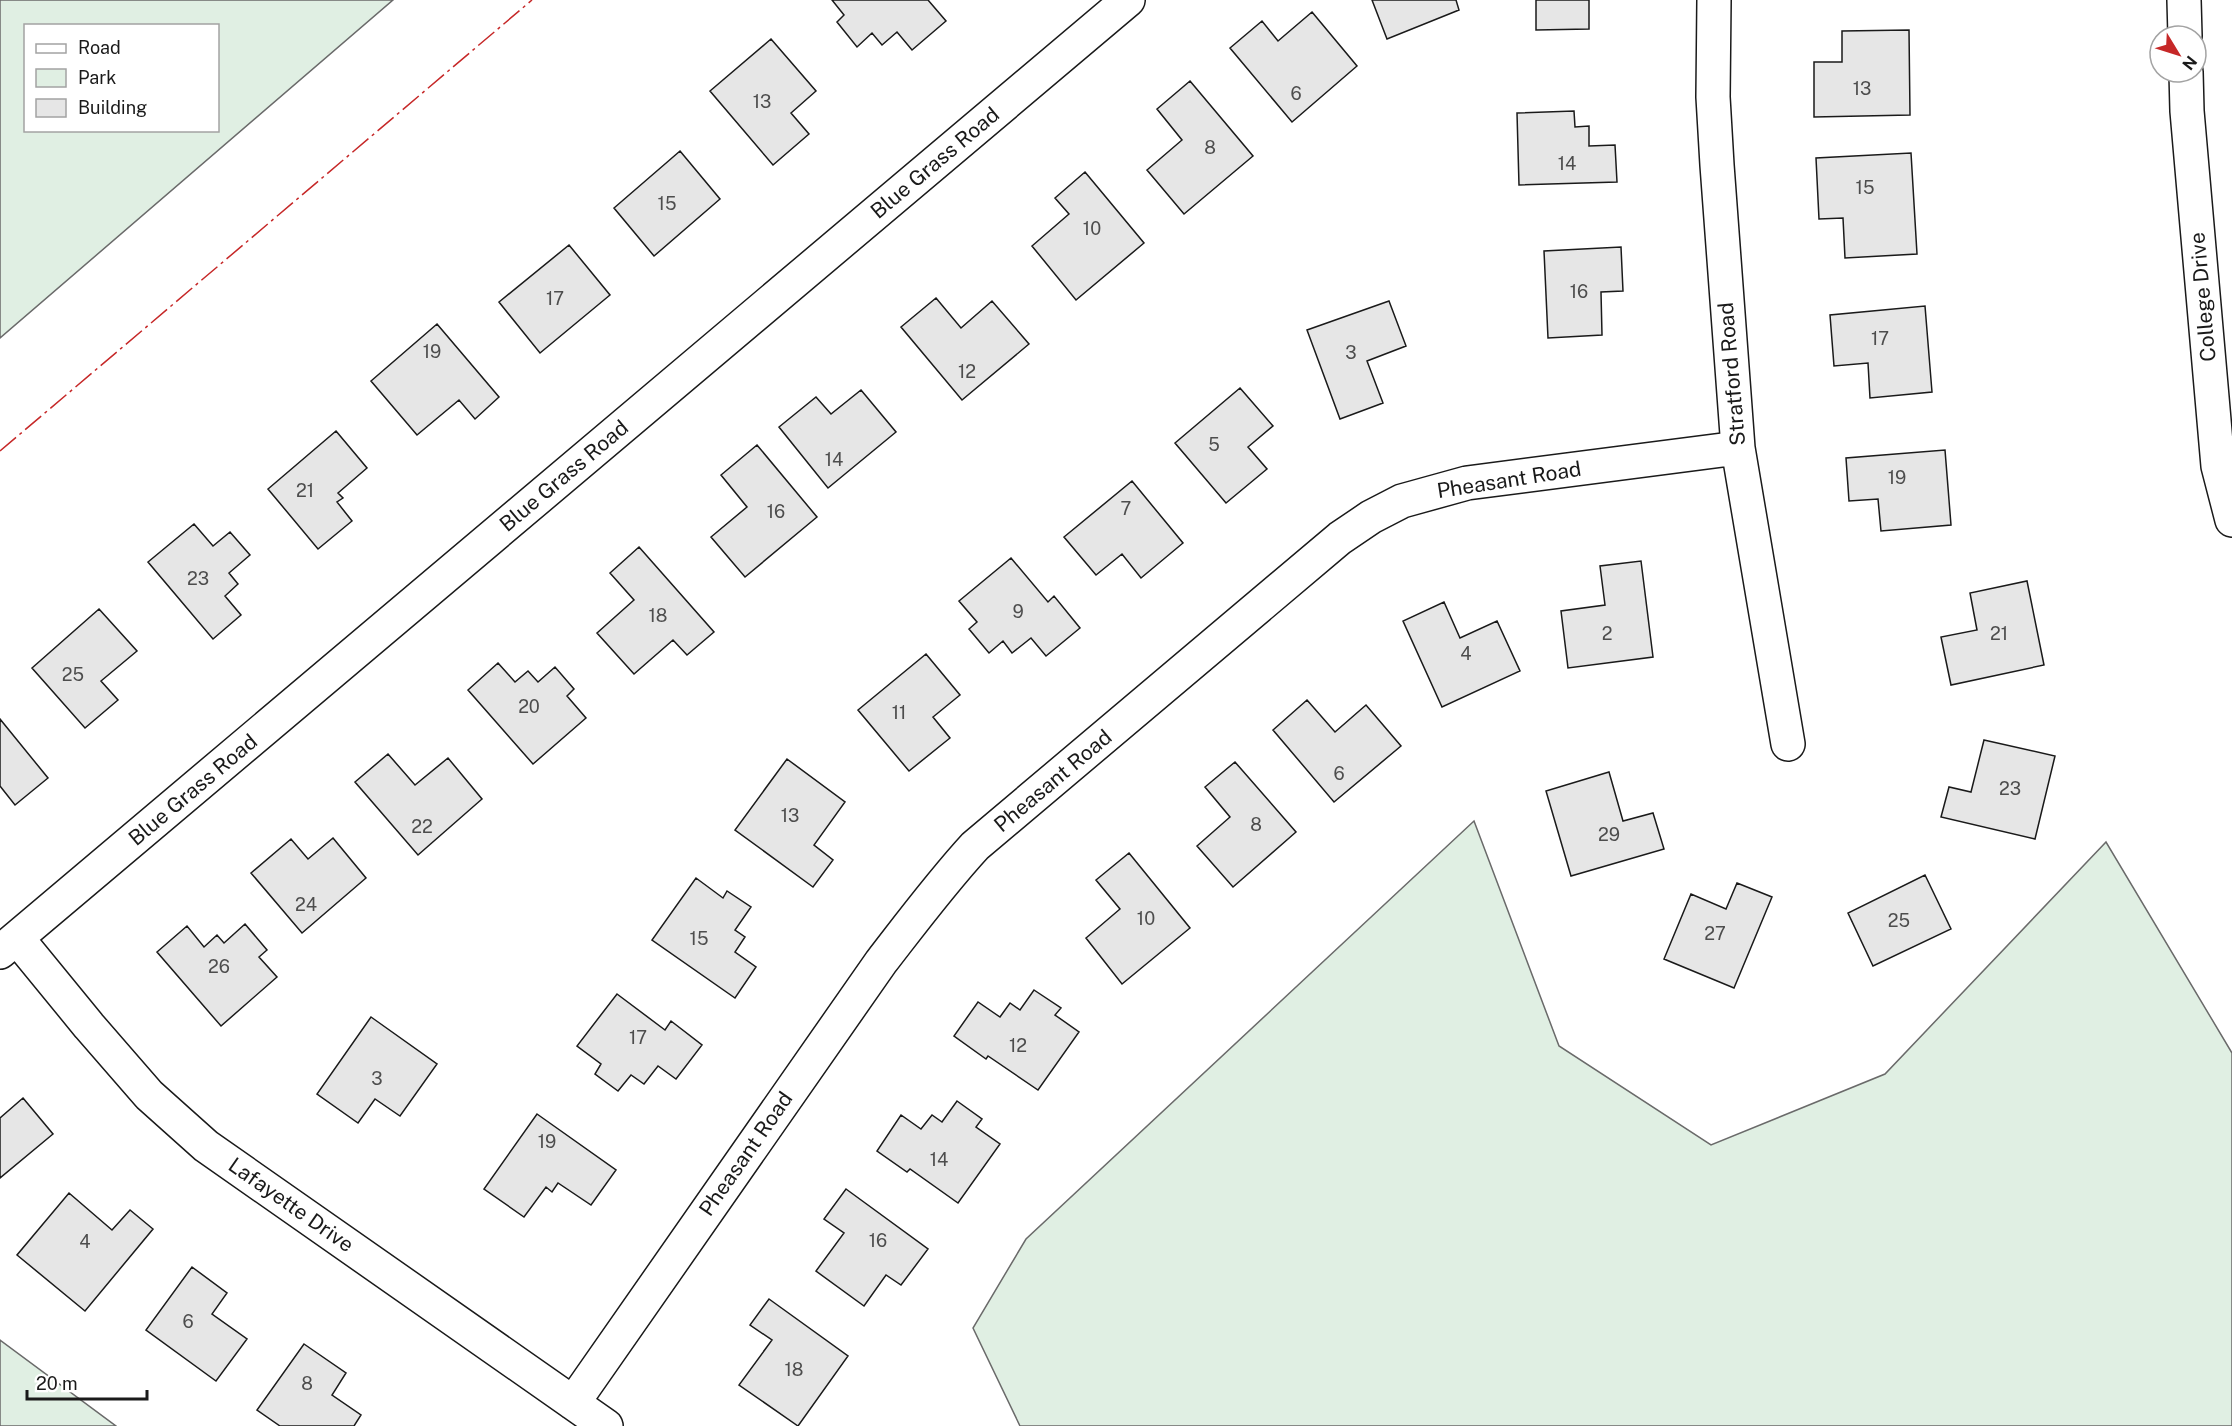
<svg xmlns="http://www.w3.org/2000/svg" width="2232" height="1426" viewBox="0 0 2232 1426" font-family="'Public Sans',sans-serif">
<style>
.green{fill:#e0efe3;stroke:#6a6a6a;stroke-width:1.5;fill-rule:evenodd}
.building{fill:#e6e6e6;stroke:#1a1a1a;stroke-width:1.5}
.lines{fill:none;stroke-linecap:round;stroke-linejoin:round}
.street-casing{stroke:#1a1a1a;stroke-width:36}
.secondary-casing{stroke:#1a1a1a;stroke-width:36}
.street{stroke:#fff;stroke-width:33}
.secondary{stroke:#fff;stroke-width:33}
.power{stroke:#c62828;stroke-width:1.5;stroke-dasharray:21 4.5 3 4.5;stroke-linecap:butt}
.labels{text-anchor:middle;stroke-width:4.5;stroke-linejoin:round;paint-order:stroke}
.number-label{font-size:18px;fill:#4d4d4d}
.street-label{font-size:21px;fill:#1a1a1a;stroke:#fff}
</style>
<rect width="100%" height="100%" fill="#fff"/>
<!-- green -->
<path class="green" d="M0,0H393L0,338ZM26,26H218V130H26Z
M1474,821L1559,1046L1711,1145L1885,1074L2106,842L2232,1053V1426H1020L973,1328L1026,1239Z
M0,1340L116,1426H0Z"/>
<!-- building -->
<path class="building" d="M832,0H928L946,21L912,50L897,32L882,45L872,33L857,47L837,22L844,15Z
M1372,0H1456L1459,10L1387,39Z
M1536,0H1589V29L1536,30Z
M1312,12L1357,66L1292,122L1230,48L1262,21L1278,41Z
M1909,30L1910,115L1814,117V62H1842V31Z
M771,39L816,91L791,113L809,134L773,165L710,91Z
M1190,81L1253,156L1184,214L1147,170L1182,140L1157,109Z
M1574,111L1575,127L1589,126V146L1615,145L1617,182L1519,185L1517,113Z
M680,151L720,199L654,256L614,208Z
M1911,153L1917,254L1845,258L1843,218L1819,219L1816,158Z
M1085,172L1144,243L1076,300L1032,246L1069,214L1055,198Z
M569,245L610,295L540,353L499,302Z
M1621,247L1623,291L1601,292L1602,335L1548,338L1544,251Z
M936,298L961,328L992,301L1029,344L962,400L901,327Z
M1389,301L1406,346L1367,361L1383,403L1340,419L1307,330Z
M1925,306L1932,392L1870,398L1868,363L1834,366L1830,315Z
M437,324L499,397L475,419L459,400L417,435L371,381Z
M1240,388L1273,426L1248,447L1267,469L1226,503L1175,443Z
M861,390L896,432L828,488L779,427L816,397L831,414Z
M336,431L367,468L338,493L343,498L337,502L352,521L318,549L268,489Z
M757,445L817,517L745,577L711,537L747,507L721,475Z
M1945,450L1951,525L1881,531L1878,499L1849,501L1846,458Z
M1132,481L1183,543L1141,578L1122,554L1096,575L1064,537Z
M194,524L213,546L230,532L250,555L229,573L238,584L225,596L241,615L213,639L148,562Z
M639,547L714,632L687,655L673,640L634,674L597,633L634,600L610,573Z
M1011,558L1048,602L1054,596L1080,628L1046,656L1031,638L1012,653L1003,641L989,653L969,629L977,622L959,601Z
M1641,561L1653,657L1568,668L1561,611L1605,605L1600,566Z
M2027,581L2044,665L1951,685L1941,637L1977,630L1970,593Z
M1444,602L1460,638L1497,621L1520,671L1442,707L1403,621Z
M99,609L137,651L101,681L118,700L85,728L32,668Z
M926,654L960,695L933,717L950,738L909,771L858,710Z
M498,663L515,682L528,671L538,682L555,667L574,689L567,696L586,718L533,764L468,690Z
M1307,700L1335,732L1366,705L1401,746L1334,802L1273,730Z
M0,719L48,778L15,805L0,786Z
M1984,740L2055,756L2035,839L1941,817L1949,787L1971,792Z
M388,754L415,785L448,758L482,799L418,855L355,782Z
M787,759L845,802L814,845L833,860L813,887L735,830Z
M1235,762L1296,832L1233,887L1197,846L1230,817L1205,787Z
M1609,772L1623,821L1653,813L1664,849L1571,876L1546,791Z
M333,838L366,878L302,933L251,873L291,839L308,859Z
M1129,853L1190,928L1122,984L1086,938L1120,909L1096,880Z
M1925,875L1951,929L1873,966L1848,913Z
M696,878L723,898L727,891L751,907L735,930L745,937L735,952L756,967L735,998L652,940Z
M1737,883L1772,897L1734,988L1664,959L1691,894L1726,909Z
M245,924L267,950L259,957L277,977L221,1026L157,952L187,926L204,947L217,935L224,943Z
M1034,990L1061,1008L1055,1015L1079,1032L1038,1090L988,1056L986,1059L954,1036L978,1002L1000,1017L1010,1003L1020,1010Z
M617,994L665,1030L671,1021L702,1045L676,1079L658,1066L644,1084L631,1075L618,1091L595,1074L601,1064L577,1046Z
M371,1017L437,1064L400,1116L375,1099L358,1123L317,1094Z
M23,1098L53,1134L0,1178V1118Z
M957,1101L982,1119L976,1127L1000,1144L958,1203L910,1169L907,1172L877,1151L901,1115L921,1129L932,1115L942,1122Z
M537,1114L616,1170L591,1205L558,1183L552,1192L546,1187L524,1217L484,1189Z
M846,1189L928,1249L901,1285L886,1275L864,1306L816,1271L844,1233L824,1219Z
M69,1193L112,1230L130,1210L153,1229L85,1311L17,1255Z
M192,1267L227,1293L212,1314L247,1339L216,1381L146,1330Z
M769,1299L848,1356L798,1426L739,1385L772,1340L750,1325Z
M304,1344L346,1373L332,1395L361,1415L354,1426H280L257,1410Z"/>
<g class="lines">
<defs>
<path id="street" d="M1714,0L1713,97L1717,165L1738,448L1788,744
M17,938L89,1026L149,1095L206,1146L606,1426
M0,952L1128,0
M573,1403L881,962C912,922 941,883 975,846L1340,538L1371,517L1402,501L1467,483L1738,448"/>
<path id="secondary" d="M2184,0L2185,36
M2186,72L2187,111L2218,466L2232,520"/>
</defs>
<!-- street casing -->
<use href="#street" class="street-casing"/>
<!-- secondary casing -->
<use href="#secondary" class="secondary-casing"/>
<!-- street -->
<use href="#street" class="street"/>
<!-- secondary -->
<use href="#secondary" class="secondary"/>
<!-- power -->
<path class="power" d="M0,451L532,0"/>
</g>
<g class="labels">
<!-- number labels -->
<g class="number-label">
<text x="1862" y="95">13</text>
<text x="1296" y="100">6</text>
<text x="762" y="108">13</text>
<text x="1210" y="154">8</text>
<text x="1567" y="170">14</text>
<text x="1865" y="194">15</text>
<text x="667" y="210">15</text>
<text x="1092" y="235">10</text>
<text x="1579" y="298">16</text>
<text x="555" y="305">17</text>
<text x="1880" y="345">17</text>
<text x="432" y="358">19</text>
<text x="1351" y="359">3</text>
<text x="967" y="378">12</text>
<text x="1214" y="451">5</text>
<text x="834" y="466">14</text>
<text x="1897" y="484">19</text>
<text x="305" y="497">21</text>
<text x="1126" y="515">7</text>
<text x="776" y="518">16</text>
<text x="198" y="585">23</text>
<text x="1018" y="618">9</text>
<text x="658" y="622">18</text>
<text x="1607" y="640">2</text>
<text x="1999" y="640">21</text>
<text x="1466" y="660">4</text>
<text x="73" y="681">25</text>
<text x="529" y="713">20</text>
<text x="899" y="719">11</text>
<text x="1339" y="780">6</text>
<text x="2010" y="795">23</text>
<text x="790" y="822">13</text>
<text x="1256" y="831">8</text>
<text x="422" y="833">22</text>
<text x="1609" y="841">29</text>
<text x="306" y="911">24</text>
<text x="1146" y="925">10</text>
<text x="1899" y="927">25</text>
<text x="1715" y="940">27</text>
<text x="699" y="945">15</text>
<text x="219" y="973">26</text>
<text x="638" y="1044">17</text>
<text x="1018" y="1052">12</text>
<text x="377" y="1085">3</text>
<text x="547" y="1148">19</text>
<text x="939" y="1166">14</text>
<text x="878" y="1247">16</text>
<text x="85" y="1248">4</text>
<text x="188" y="1328">6</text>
<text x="794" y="1376">18</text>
<text x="307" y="1390">8</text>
</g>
<!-- street labels -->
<g class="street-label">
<text transform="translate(935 163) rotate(-40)" y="7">Blue Grass Road</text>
<text transform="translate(2203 297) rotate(-95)" y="7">College Drive</text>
<text transform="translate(1732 374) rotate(-95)" y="7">Stratford Road</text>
<text transform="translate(564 476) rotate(-40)" y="7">Blue Grass Road</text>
<text transform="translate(1509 480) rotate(-9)" y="7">Pheasant Road</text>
<text transform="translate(1053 781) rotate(-40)" y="7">Pheasant Road</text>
<text transform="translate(193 790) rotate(-40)" y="7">Blue Grass Road</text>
<text transform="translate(746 1154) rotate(-55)" y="7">Pheasant Road</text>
<text transform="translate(291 1205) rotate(35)" y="7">Lafayette Drive</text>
</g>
</g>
<!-- legend -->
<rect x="24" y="24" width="195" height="108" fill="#ffffff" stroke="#a3a3a3" stroke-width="1.5"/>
<rect x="36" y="44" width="30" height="9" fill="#ffffff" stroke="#a3a3a3" stroke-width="1.5"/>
<text x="78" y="54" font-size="18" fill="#1a1a1a">Road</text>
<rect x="36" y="69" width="30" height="18" fill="#e0efe3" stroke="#a3a3a3" stroke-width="1.5"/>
<text x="78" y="84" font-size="18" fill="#1a1a1a">Park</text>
<rect x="36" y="99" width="30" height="18" fill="#e6e6e6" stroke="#a3a3a3" stroke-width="1.5"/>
<text x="78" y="114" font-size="18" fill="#1a1a1a">Building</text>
<!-- north arrow -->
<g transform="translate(2178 54) rotate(128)"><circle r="28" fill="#ffffff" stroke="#a3a3a3" stroke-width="1.5"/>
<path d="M0-4.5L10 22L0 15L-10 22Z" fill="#c62828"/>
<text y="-9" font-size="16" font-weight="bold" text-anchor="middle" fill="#1a1a1a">N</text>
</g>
<!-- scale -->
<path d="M27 1390v9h120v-9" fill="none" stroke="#1a1a1a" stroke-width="3"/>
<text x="36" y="1390" font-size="18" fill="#1a1a1a" stroke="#ffffff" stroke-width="4.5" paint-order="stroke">20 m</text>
</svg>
